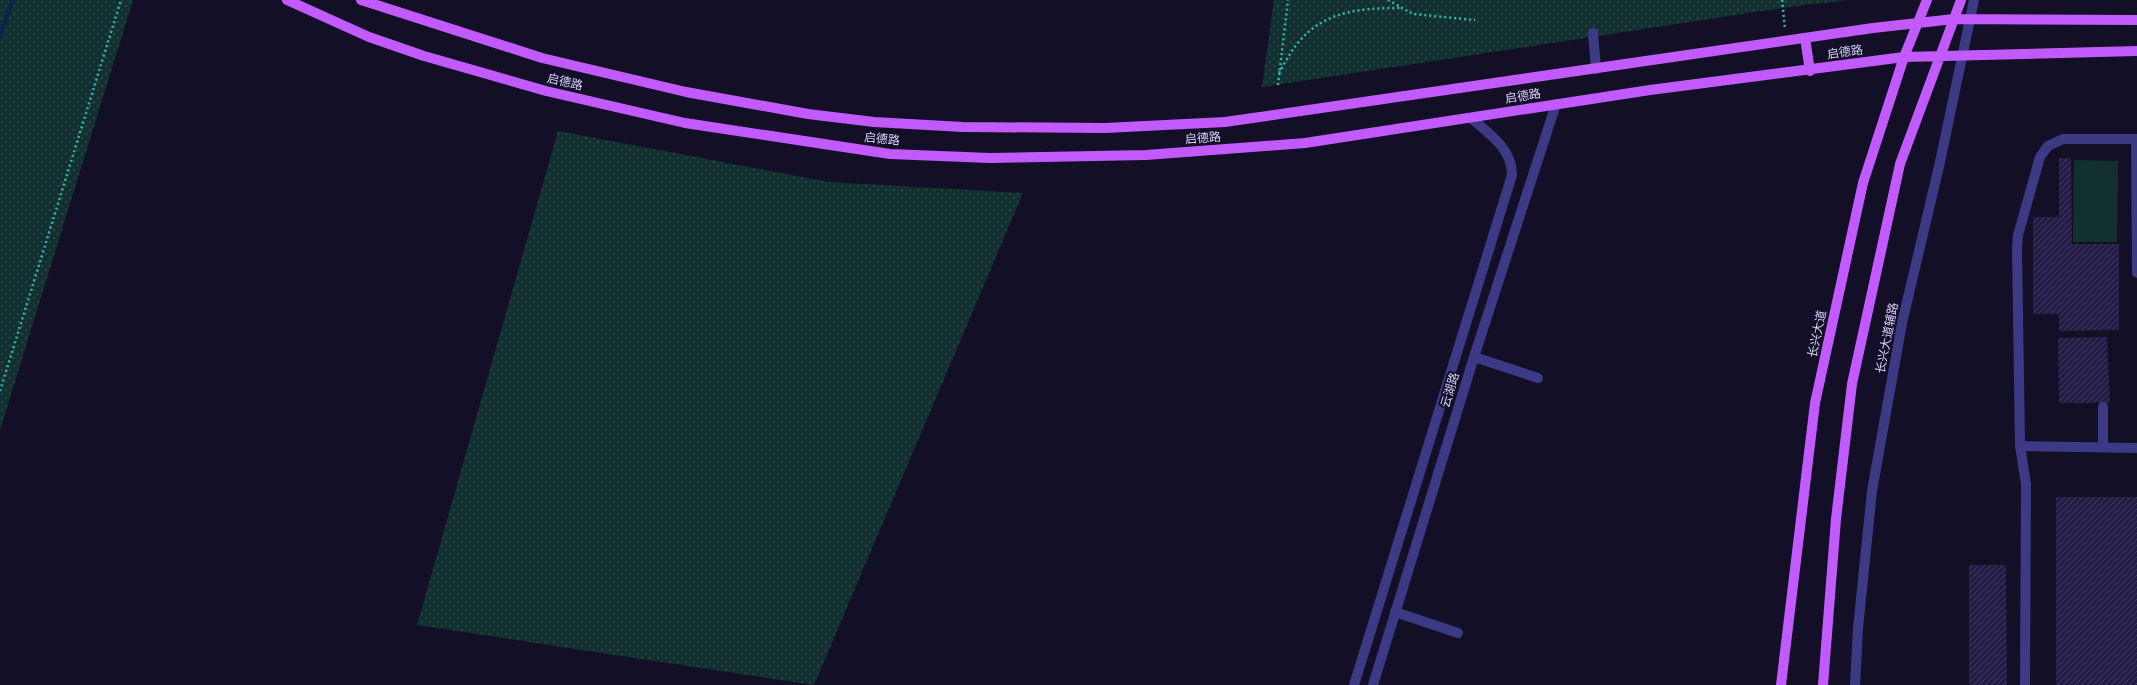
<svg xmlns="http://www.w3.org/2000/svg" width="2137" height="685" viewBox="0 0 2137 685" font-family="'Space Grotesk','Noto Sans SC',sans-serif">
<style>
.green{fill:url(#green-dots)}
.pitch{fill:#12302f}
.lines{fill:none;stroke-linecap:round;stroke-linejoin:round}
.stream{stroke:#0c2248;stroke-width:4.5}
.building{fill:url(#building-hatch)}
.path{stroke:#2fb8b0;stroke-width:2.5;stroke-dasharray:2 3;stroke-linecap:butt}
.minor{stroke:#3d3a85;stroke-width:10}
.major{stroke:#c25bff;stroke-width:10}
.labels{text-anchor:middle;stroke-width:4;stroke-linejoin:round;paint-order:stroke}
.street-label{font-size:12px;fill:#d9d4ff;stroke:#130f26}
</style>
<defs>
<pattern id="green-dots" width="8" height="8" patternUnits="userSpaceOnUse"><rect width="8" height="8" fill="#12302f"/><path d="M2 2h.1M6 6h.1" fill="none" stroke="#344d4e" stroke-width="1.8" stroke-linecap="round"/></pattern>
<pattern id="building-hatch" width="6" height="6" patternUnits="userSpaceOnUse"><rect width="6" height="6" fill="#241b47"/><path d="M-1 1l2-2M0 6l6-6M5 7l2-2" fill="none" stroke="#433b63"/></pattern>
</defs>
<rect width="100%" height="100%" fill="#130f26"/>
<!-- green -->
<path class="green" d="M0,0H133L0,430Z
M1274,0H1849L1789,7L1262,87Z
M558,131L829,182L1023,193L814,685L417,625Z"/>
<!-- pitch -->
<path class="pitch" d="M2074,160L2118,161L2117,242H2073Z"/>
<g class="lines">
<!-- stream -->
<path class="stream" d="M0,36L13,0"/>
</g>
<!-- building -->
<path class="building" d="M2059,158H2071L2072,244H2119V330L2059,331V314H2033V217H2059Z
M2107,337L2110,403H2059L2058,338Z
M2056,497H2137V685H2056Z
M1969,565H2006L2007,685H1969Z"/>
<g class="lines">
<!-- path -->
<path class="path" d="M1388,0L1413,14L1475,20
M1782,0L1785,29
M1279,73C1284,64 1290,53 1297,44C1324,10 1362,8 1402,8
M1278,85L1288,0
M0,391L121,0"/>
<!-- minor -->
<path class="minor" d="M1593,33L1596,69
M2136,139L2137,273
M1474,357L1538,378
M2103,407V447
M2020,446L2137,448
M1395,612L1458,633
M1354,685L1512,175C1512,148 1489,134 1471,118
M1373,685L1474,357L1556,104
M1855,685L1858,628L1872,491L1902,323L1940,162L1974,0
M2025,685L2026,484L2020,446L2017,248L2018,235L2040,157L2048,146L2063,139H2137"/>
<!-- major -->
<path class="major" d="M287,0L369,37L424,56L546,91L685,123L890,154L990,158L1146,155L1305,143L1650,90L1904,57L2137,51
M361,0L542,58L686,92L808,114L874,122L963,127L1105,128L1225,122L1873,28L1954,19L2137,20
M1805,38L1810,71
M1781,685L1815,403L1863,183L1904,57L1927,0
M1823,685L1836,519L1852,384L1900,164L1961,0"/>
</g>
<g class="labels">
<!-- street labels -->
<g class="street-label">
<text transform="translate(1845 52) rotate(-8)" y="4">启德路</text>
<text transform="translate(565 82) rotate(13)" y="4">启德路</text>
<text transform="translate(1523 96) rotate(-9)" y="4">启德路</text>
<text transform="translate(1203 138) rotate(-4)" y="4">启德路</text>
<text transform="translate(882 139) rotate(6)" y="4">启德路</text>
<text transform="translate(1817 334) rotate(-78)" y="4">长兴大道</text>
<text transform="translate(1887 338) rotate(-79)" y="4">长兴大道辅路</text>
<text transform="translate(1450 390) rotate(-73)" y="4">云湖路</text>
</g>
</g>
</svg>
